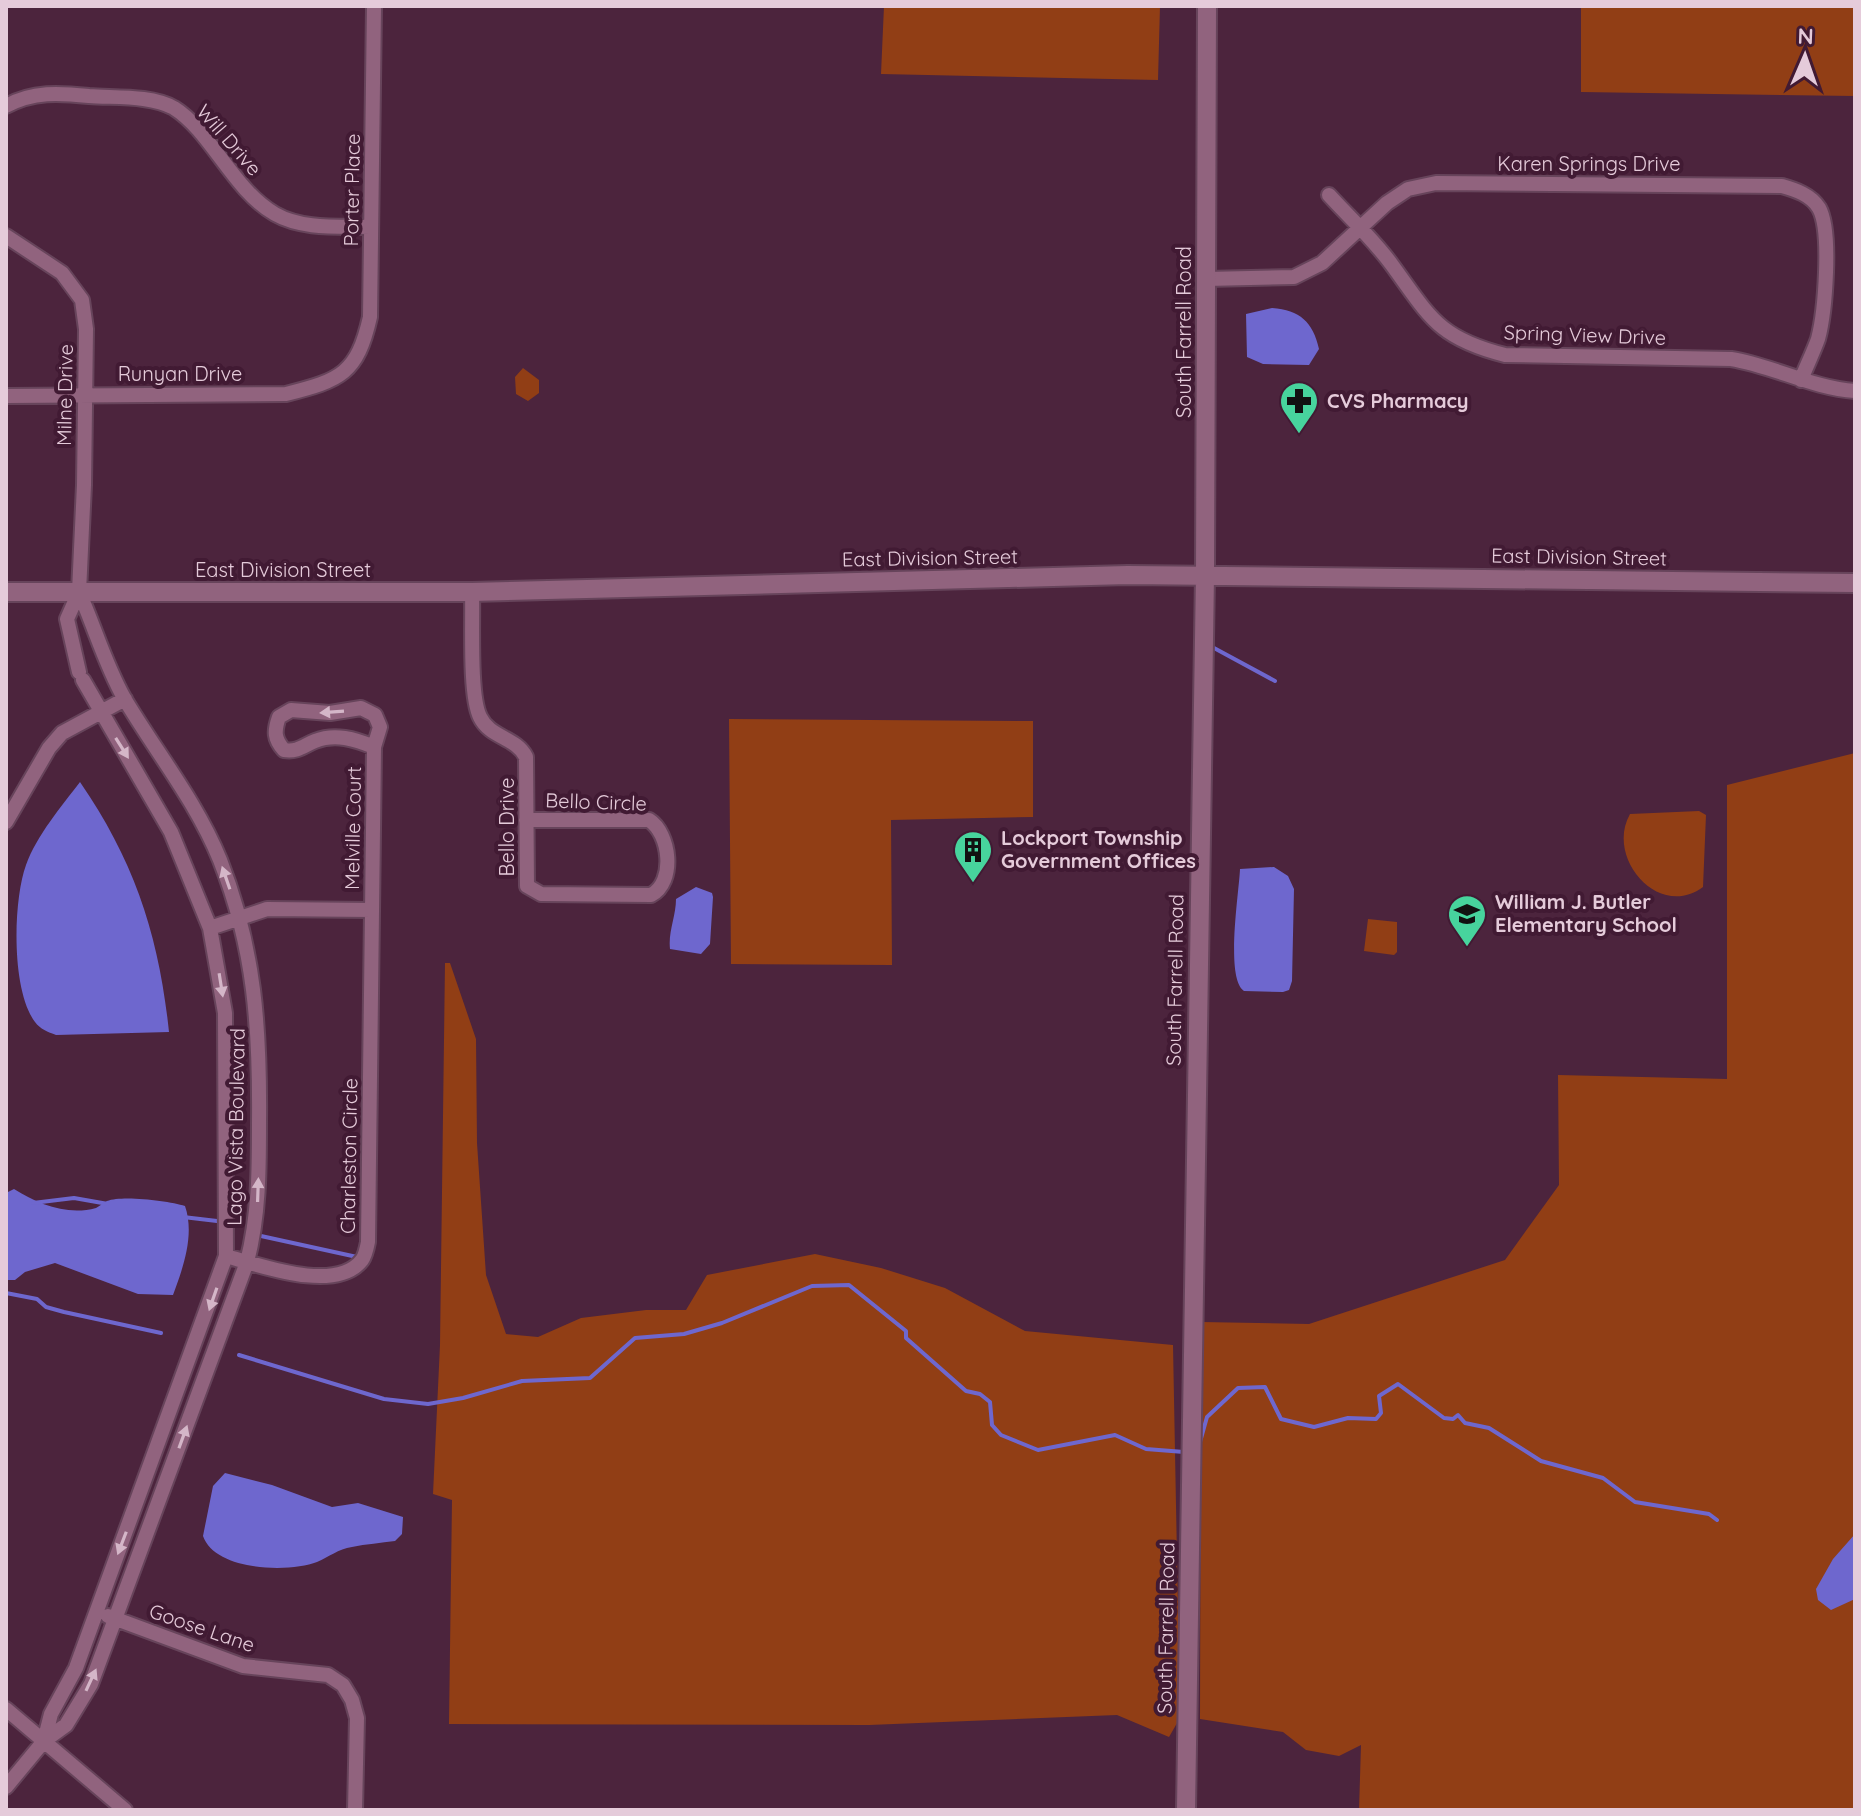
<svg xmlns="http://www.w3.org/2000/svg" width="1861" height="1816" viewBox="0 0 1861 1816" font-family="Quicksand,sans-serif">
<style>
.green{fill:#913e15}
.water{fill:#6e67ce}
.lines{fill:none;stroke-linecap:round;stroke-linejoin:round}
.stream{stroke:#6e67ce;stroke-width:4}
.minor-casing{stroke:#67445b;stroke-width:18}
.tertiary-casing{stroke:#67445b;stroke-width:22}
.minor{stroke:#91637e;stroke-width:14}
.tertiary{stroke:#91637e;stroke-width:18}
.oneway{fill:#d4b6c8}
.labels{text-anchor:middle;stroke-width:8;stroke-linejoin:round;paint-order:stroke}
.street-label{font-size:20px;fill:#e5cbda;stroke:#411a33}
.poi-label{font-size:20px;font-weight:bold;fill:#e5cbda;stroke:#411a33;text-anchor:start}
</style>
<rect width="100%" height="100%" fill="#4c243d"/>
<!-- green -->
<path class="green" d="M884,6H1160L1158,80L881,74Z
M1581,6H1855V96L1581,92Z
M523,368L539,380V393L528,401L516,394L515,377Z
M729,719L1033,721V817L891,820L892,965L731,964Z
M1855,753V1810H1359L1361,1745L1339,1756L1306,1750L1283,1732L1200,1719L1201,1322L1309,1324L1505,1260L1559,1185L1558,1075L1727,1079V785Z
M1699,811L1706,815L1703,887C1659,920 1605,858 1630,814Z
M1368,919L1397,922V952L1394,955L1364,951Z
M445,963H450L476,1039L477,1143L486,1275L506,1334L538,1337L581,1318L646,1310H686L707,1275L815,1254L881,1268L945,1288L1025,1331L1173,1345L1180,1718L1169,1737L1117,1715L869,1725L449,1724L452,1500L433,1494L440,1345Z"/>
<!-- water -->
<path class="water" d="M1272,308C1300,310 1313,322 1319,349L1309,365L1263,364L1247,357L1246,314Z
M80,782C135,862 159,936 169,1032L56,1035C48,1032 40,1029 35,1022C11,990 13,901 26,865C37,835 61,807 80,782Z
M1274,867L1288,876L1294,889L1292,981L1289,990L1283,992L1244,991C1225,978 1239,893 1240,869Z
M696,887L712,893L713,897L710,944L701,954L670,949C668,932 676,916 676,899Z
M14,1189C38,1204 67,1216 96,1208C100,1206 103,1203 107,1201C123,1195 169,1201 185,1206C195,1235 183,1268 173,1295L138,1294L55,1263L25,1272L15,1280H6V1193Z
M225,1473L272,1485L332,1507L358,1503L403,1517L402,1534L395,1541C381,1543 366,1544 352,1547C338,1549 329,1557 317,1562C289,1573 215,1571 203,1536L213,1486Z
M1855,1534V1599L1831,1610L1818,1600L1816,1589L1833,1559Z"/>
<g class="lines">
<!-- stream -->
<path class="stream" d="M1214,648L1275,681
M33,1203L74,1198L108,1204
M183,1217L217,1221
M261,1236L357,1257
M6,1293L37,1299L46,1307L64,1312L161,1333
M239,1355L384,1399L428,1404L463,1398L522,1381L590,1378L635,1338L684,1334L722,1323L812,1286L849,1285L906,1331V1338L966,1391L980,1394L990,1402L992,1425L1001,1435L1038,1450L1115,1435L1146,1449L1184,1452
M1200,1442L1207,1417L1238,1388L1265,1387L1281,1419L1314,1427L1348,1418L1376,1419L1381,1413L1379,1396L1398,1384L1444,1418L1453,1419L1458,1415L1465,1423L1489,1428L1541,1461L1603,1478L1635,1502L1709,1514L1717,1520"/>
<defs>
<path id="minor" d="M6,106C33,91 60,93 89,96C115,98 151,95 174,108C211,131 233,190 275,214C303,230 340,226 371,227
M1329,195C1350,218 1374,240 1392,265C1430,317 1438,338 1505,355L1731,359C1774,366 1812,388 1855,391
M6,236L62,273L82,300L86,329L84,485L79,592L67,619L79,672
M1206,279L1294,277L1322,263L1387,203L1408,189L1436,183L1782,186C1796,190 1811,195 1819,208C1832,231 1825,313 1818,339C1813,353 1806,367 1801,380
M6,396L286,394C341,380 357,374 370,317L374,6
M472,592C473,620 469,695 480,717C490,738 516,737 526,757L527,886L541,894L651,895C676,882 670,833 649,820H526
M6,822L49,748L62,733L125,699
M210,928L267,909L372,910
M226,1256C259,1265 336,1294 362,1260C365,1256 367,1247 368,1242L374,747L380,727L375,715L361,708L330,713L291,710L279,717C274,731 274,739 284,750C298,752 303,746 315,741C335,733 355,739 374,747
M108,1616L243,1666L328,1675L343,1685L352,1700L357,1718L355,1810
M6,1709L125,1810
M44,1741L51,1714L76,1668L226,1256L225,1013L210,928L171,832L83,680
M6,1787L44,1741L66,1725L91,1684L247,1262C259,1215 259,1171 259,1123C260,1029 255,949 220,860C196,801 156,752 124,698C105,664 95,628 79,592"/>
<path id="tertiary" d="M6,592H472L1128,575L1855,583
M1186,1810L1205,575L1207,6"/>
</defs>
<!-- minor casing -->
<use href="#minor" class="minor-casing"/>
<!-- tertiary casing -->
<use href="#tertiary" class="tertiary-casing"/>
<!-- minor -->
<use href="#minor" class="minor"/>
<!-- tertiary -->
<use href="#tertiary" class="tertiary"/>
</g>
<!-- one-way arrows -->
<defs><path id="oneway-solid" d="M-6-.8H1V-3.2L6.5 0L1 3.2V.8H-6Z" transform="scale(2)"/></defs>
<g class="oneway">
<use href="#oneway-solid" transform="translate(332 712) rotate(176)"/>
<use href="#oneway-solid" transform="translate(122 748) rotate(58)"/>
<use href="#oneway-solid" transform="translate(226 878) rotate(-109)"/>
<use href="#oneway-solid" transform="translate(221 985) rotate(81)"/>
<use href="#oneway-solid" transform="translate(258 1190) rotate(-88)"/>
<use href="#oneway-solid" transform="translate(213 1299) rotate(109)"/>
<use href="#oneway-solid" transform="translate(183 1437) rotate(-70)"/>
<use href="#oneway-solid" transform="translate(122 1543) rotate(111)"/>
<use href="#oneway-solid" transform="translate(91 1680) rotate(-65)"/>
</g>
<!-- icons -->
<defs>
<symbol id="pharmacy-pin" viewBox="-11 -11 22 30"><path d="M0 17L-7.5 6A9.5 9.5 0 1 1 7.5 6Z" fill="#47d49d" stroke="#411a33"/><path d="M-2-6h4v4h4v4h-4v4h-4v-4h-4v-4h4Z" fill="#111"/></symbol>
<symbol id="building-pin" viewBox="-11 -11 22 30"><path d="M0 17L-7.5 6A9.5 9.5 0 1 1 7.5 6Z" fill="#47d49d" stroke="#411a33"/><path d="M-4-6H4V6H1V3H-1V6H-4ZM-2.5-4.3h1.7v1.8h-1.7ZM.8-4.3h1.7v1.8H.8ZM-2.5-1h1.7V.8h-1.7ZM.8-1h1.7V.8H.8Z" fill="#111"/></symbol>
<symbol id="school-pin" viewBox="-11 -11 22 30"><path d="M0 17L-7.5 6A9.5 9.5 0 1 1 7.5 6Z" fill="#47d49d" stroke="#411a33"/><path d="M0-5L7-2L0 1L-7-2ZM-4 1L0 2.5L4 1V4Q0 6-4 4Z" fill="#111"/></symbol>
</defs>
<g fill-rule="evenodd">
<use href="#pharmacy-pin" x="1277" y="379" width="44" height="60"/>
<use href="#building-pin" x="951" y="828" width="44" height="60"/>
<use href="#school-pin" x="1445" y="892" width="44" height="60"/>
</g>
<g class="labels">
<!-- street labels -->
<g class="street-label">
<text transform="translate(229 140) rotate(49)" y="7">Will Drive</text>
<text x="1589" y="171">Karen Springs Drive</text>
<text transform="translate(352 190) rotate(-89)" y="7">Porter Place</text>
<text transform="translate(1184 332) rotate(-90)" y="7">South Farrell Road</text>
<text transform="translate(1585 335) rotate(2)" y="7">Spring View Drive</text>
<text x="180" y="381">Runyan Drive</text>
<text transform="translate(65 395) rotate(-89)" y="7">Milne Drive</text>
<text transform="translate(1579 557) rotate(1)" y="7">East Division Street</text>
<text transform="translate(930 558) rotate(-1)" y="7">East Division Street</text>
<text x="283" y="577">East Division Street</text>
<text transform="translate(596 802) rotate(2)" y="7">Bello Circle</text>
<text transform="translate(507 827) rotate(-90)" y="7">Bello Drive</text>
<text transform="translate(353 828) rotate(-89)" y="7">Melville Court</text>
<text transform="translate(1175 980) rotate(-89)" y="7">South Farrell Road</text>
<text transform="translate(236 1127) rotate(-89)" y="7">Lago Vista Boulevard</text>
<text transform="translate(349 1156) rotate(-89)" y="7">Charleston Circle</text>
<text transform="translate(202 1628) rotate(19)" y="7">Goose Lane</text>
<text transform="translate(1166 1628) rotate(-89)" y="7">South Farrell Road</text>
</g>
<!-- poi labels -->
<g class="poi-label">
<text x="1327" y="408">CVS Pharmacy</text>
<text x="1001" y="845">Lockport Township<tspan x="1001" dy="23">Government Offices</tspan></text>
<text x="1495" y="909">William J. Butler<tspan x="1495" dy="23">Elementary School</tspan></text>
</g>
</g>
<!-- border -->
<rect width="1861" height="1816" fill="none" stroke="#e5cbda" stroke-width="16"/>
<!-- north arrow -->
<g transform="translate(1805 56) rotate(2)" stroke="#411a33" stroke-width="6" paint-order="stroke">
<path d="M0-6L14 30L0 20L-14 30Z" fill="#e5cbda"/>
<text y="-12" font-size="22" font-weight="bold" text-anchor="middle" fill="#e5cbda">N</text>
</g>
</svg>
